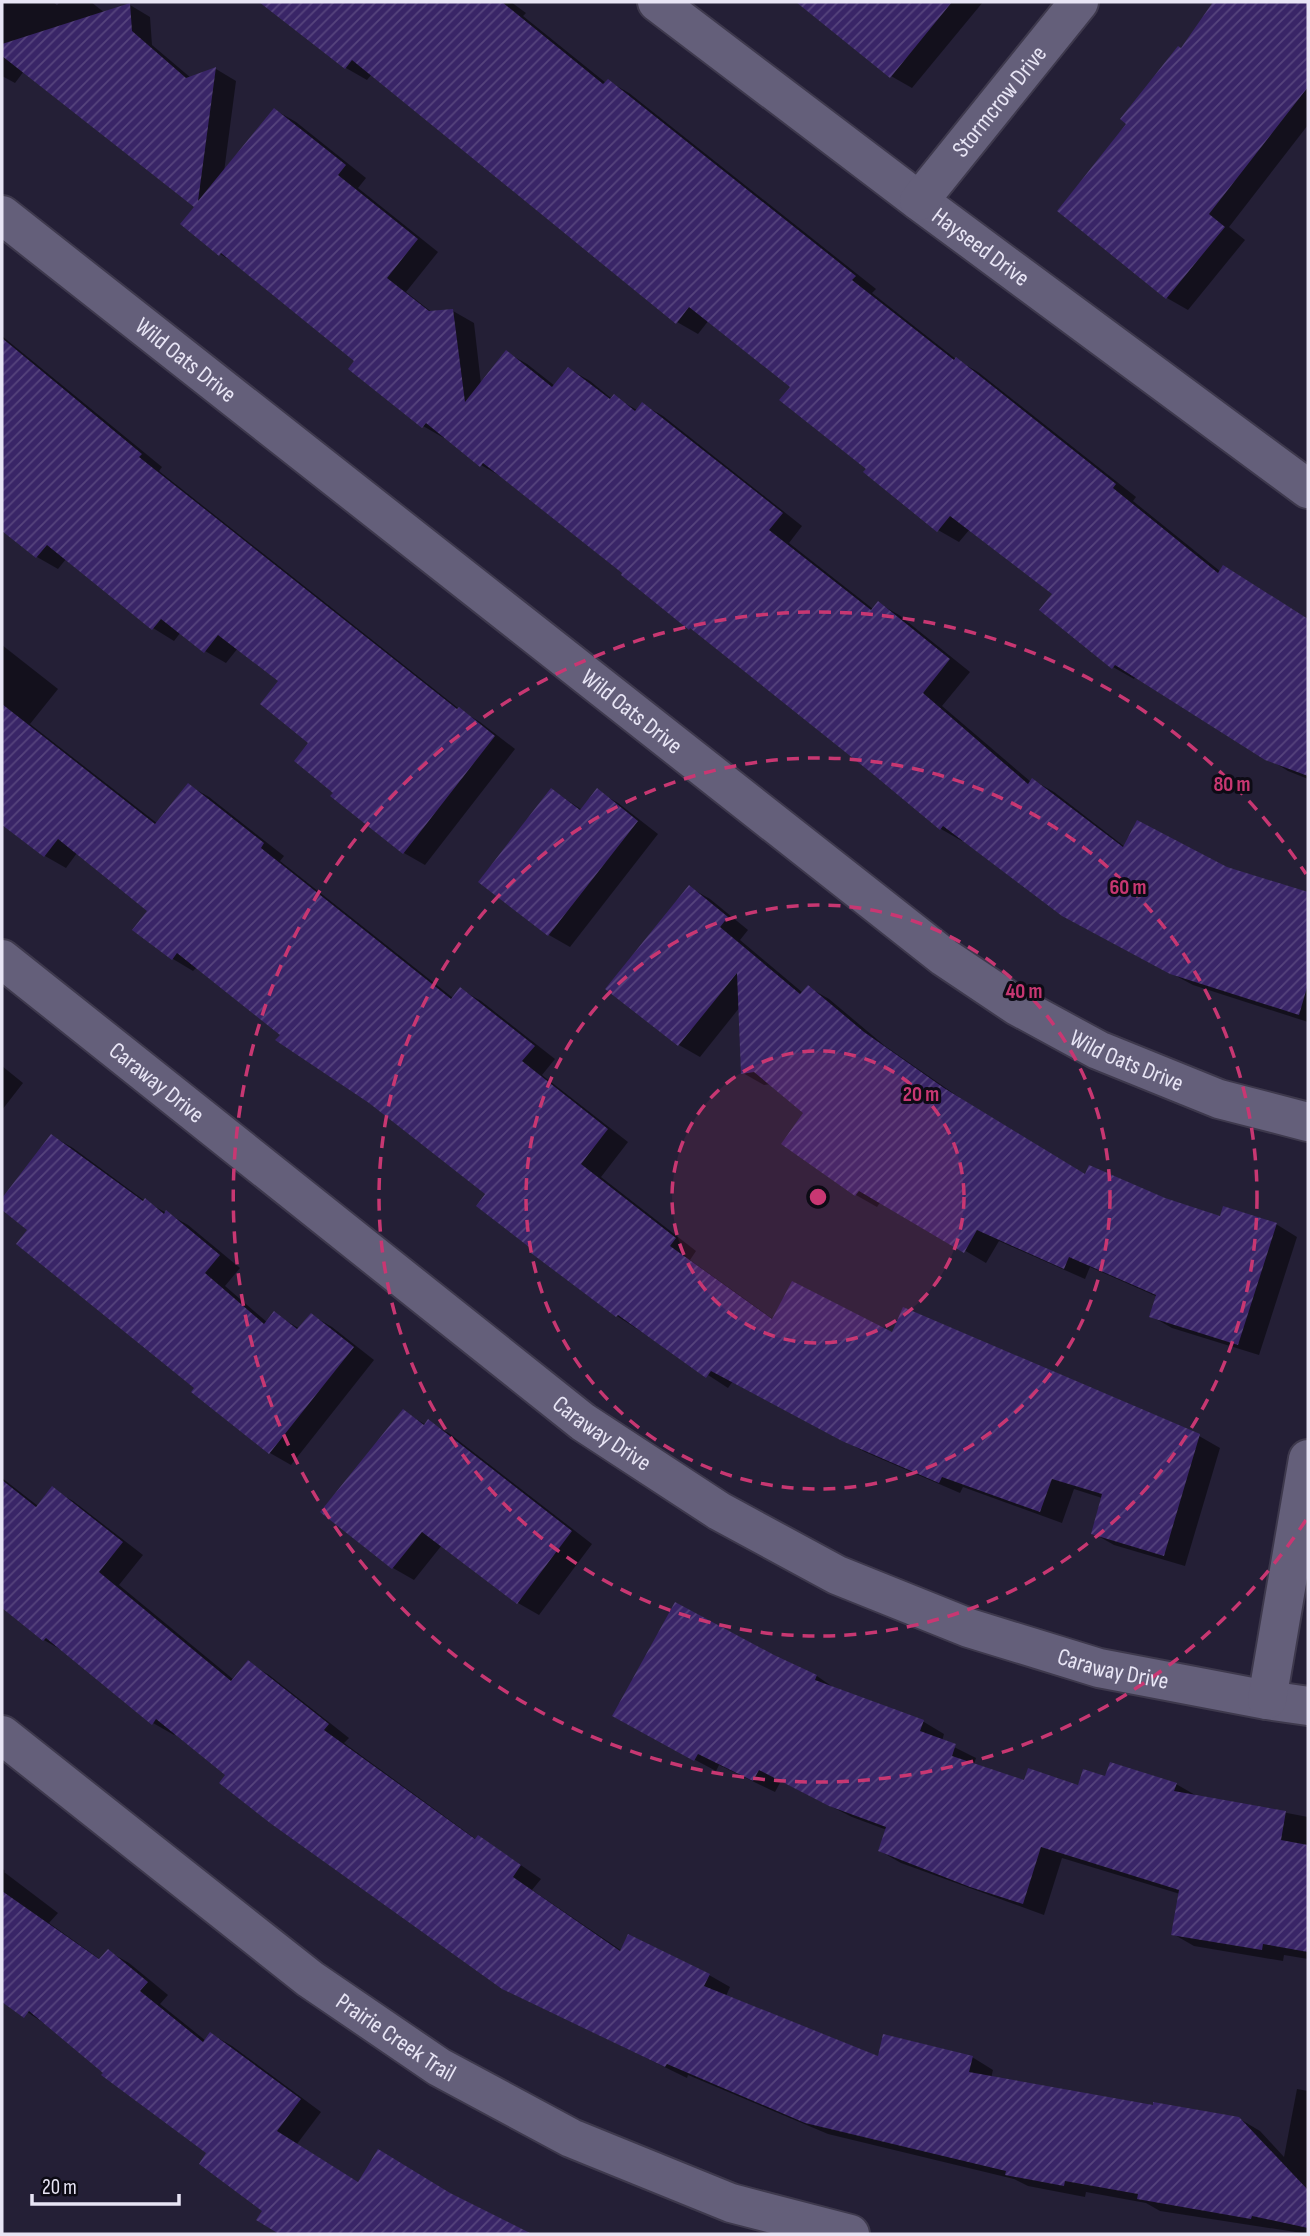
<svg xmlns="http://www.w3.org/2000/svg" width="1310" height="2236" viewBox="0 0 1310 2236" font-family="'Sofia Sans Condensed',sans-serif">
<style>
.shadow{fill:#0007}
.building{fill:url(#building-hatch)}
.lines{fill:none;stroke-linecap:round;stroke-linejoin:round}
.street-casing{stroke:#3e394d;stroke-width:42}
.street{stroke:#645f7a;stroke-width:38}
.ring{fill:none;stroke:#c83772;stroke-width:3.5;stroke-dasharray:12 9}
.labels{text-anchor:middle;stroke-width:6;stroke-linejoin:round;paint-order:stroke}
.street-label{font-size:24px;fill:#e8e5f5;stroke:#0d0b15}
.centre{fill:#c83772;stroke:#0d0b15;stroke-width:3.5}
.ring-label{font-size:21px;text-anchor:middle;font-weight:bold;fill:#c83772;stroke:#0d0b15;stroke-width:6;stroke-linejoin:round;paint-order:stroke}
</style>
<defs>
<pattern id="building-hatch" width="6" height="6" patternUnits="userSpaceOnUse" patternTransform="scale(1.75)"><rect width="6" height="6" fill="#392567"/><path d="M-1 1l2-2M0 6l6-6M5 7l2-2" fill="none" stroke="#56447d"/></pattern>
</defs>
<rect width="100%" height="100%" fill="#241f36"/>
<!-- shadow -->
<path class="shadow" d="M2,2H53L57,5L60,2H91L105,13L130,5L150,17L152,45L191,78L216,69L236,81L224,172L275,110L296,122L366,178L358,188L438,252L406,292L433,313L453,311L474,323L481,384L506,352L527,364L555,386L569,369L590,381L612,399L614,397L637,410L642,404L663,416L802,526L789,543L873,609L878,603L899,615L970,672L942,706L1031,782L1033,780L1054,792L1125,847L1226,868L1308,893V1022L1193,985L1085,927L963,839L962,841L941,829L875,774L502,477L481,465L445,436L444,438L423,426L357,361L238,265L220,254L182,224L196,207L24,71L15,83L2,76Z
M262,2H511L526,13L523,16L606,83L608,81L629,93L876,289L872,293L957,360L978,372L1136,497L1133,501L1221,572L1244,579L1308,620V779L1288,771L1136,676L1134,679L1113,667L1055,593L970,529L959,542L938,530L868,468L792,387L709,320L698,334L677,322L372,74L367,80L346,68Z
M799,2H983L912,88L891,76Z
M1216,2H1308V125L1229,227L1245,240L1188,310L1167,298L1059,210L1128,123Z
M2,336L162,467L159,471L463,712L480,722L515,749L425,865L404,853L335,793L281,681L238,648L226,663L205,651L181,632L174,641L153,628L66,559L58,569L37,557L2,528Z
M2,645L58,689L30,724L158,824L188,785L209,797L284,856L280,861L453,998L460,989L481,1001L555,1059L542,1075L628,1142L601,1177L696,1251L690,1260L774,1320L893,1334L1199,1436L1220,1448L1185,1566L1114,1545L1093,1533L1102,1498L1074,1489L1062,1523L963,1487L960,1493L865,1452L733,1381L728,1388L617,1316L536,1250L487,1194L197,967L193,971L173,959L149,911L77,853L66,868L45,856L2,822Z
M552,790L582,810L597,791L618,803L658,834L570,947L549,935L480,881Z
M689,887L710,899L748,930L740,940L803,993L808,987L829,999L885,1046L966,1102L1086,1176L1222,1218L1276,1224L1297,1237L1259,1355L1172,1328L1151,1316L1158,1297L1090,1267L1085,1279L999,1241L986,1263L881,1201L877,1207L856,1195L783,1144L805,1112L771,1084L764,1085L743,1073L740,1007L700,1057L679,1045L608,988Z
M2,1066L23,1083L2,1110Z
M52,1136L73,1148L145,1201L188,1225L240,1268L225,1286L268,1323L275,1314L300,1329L311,1315L332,1327L374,1360L291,1465L270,1453L193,1392L196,1388L29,1230L2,1208V1201Z
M403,1411L426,1425L429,1422L450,1434L592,1544L539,1615L518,1603L442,1545L414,1580L393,1568L322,1511Z
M2,1478L38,1506L52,1489L73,1501L143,1555L119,1585L234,1680L249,1663L269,1675L349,1738L344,1743L477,1840L499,1850L541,1879L532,1890L622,1951L709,1975L730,1987L726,1996L879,2059L972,2057L993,2070L991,2078L1154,2107L1238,2118L1260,2131L1284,2157L1297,2089L1308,2091V2234L1160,2211L1146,2203L1086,2192L1085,2197L1028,2186L1014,2179L828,2134L688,2075L687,2078L503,1988L176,1733L174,1735L153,1723L65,1652L44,1640L2,1606Z
M773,1657L817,1676L837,1690L924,1722L944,1734L942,1741L976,1758L974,1764L1026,1782L1079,1787L1107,1779L1176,1784L1197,1796L1308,1817V1959L1284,1955L1283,1961L1194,1946L1173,1934L1180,1894L1062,1858L1044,1915L901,1863L880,1851L887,1830L852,1817L781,1781L775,1792L719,1765L716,1771L635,1728Z
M2,1868L5,1871L4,1872L58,1913L49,1923L101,1960L108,1951L129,1963L168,1995L160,2004L206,2041L211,2034L232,2046L321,2112L297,2144L359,2183L456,2198L528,2234H282L259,2220L264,2211L209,2153L48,2026L2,1995Z"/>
<!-- building -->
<path class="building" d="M259,2H502L603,84L608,79L856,276L852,280L954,360L956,357L1116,484L1113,488L1218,573L1223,565L1308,619V776L1265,760L1115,665L1112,669L1039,610L1052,594L950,516L937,532L863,472L866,469L779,400L790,387L689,307L676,324L352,60L345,69Z
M796,2H952L890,78Z
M1213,2H1308V87L1209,214L1225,227L1166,299L1057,211L1126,124L1120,119L1178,46L1181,48Z
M130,3L132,31L186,78L216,67L198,201L274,108L346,165L338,175L418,239L387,278L429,311L453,309L465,402L506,350L552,387L568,367L610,399L614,394L635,411L642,402L783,513L769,530L871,610L878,601L950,659L923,693L1028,784L1032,778L1123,847L1137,820L1227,867L1308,892V984L1299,1015L1170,974L1062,916L943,826L940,830L874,775L690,628L689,630L621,575L622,573L483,463L480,467L426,423L422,428L348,369L354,361L221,253L219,256L180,224L194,207L2,56V44Z
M2,338L142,454L139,457L457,709L459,707L495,736L403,854L330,796L333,793L294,761L308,743L260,704L278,681L218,635L204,653L161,619L152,630L47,545L36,558L2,531Z
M2,704L155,824L188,783L264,843L261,848L451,999L460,987L535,1046L522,1061L608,1129L581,1164L676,1238L670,1246L772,1319L792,1281L892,1332L903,1307L1200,1434L1164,1556L1091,1534L1102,1494L1052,1479L1040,1512L942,1477L939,1483L842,1441L711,1371L706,1378L618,1315L616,1317L531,1253L533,1250L476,1206L485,1194L369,1103L275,1040L280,1035L177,953L172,960L132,930L147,911L58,839L44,857L2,825Z
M551,788L580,810L597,788L638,821L548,936L478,882Z
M689,885L728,917L720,927L800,994L808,985L864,1032L944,1088L1085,1174L1089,1165L1165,1198L1220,1216L1223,1206L1277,1223L1238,1345L1149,1317L1156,1295L1069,1257L1064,1269L977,1230L964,1253L859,1191L855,1196L781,1144L803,1113L754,1072L741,1074L737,973L678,1046L605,989Z
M51,1134L143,1201L145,1198L164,1214L166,1210L220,1255L205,1273L264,1324L274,1311L297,1329L311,1313L354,1347L269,1454L191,1392L194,1388L16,1244L27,1230L2,1210V1198Z
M403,1409L424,1425L428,1419L572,1531L517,1604L422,1532L392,1569L320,1512Z
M2,1480L36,1507L52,1486L123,1542L99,1572L231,1681L248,1660L329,1724L324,1730L475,1839L478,1835L521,1865L513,1877L620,1951L628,1934L710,1974L704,1986L878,2056L883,2034L973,2056L969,2072L1153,2105V2102L1239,2117L1308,2190V2228L1252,2216L1251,2219L1137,2199L1138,2194L1065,2181L1064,2186L1005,2175L1006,2171L805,2123L667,2064L665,2067L502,1989L270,1823L219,1783L225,1775L156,1719L152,1725L46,1638L43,1641L2,1608Z
M675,1602L774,1655L817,1675L815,1680L924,1720L920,1731L956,1744L952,1756L1024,1780L1028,1768L1078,1785L1083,1769L1105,1776L1110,1762L1177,1783L1174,1791L1286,1811L1281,1840L1308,1845V1952L1263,1944L1262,1950L1171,1935L1179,1890L1041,1847L1023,1904L970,1887L878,1851L886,1827L829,1806L759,1770L753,1781L698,1754L694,1761L612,1716Z
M2,1891L99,1959L108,1949L148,1982L140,1991L203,2042L210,2032L301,2099L277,2131L358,2182L378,2149L450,2193L532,2234H279L256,2220L262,2211L199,2164L206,2153L101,2075L103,2073L29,2011L24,2018L2,2002Z"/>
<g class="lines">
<defs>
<g id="street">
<path id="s1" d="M657,2L919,201L1308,489"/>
<path id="s2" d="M919,201L1079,2"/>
<path id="s3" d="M2,215L944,957L1017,1006L1098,1050L1219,1099L1308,1122"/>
<path id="s4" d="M2,959L583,1422L719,1511L837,1575L969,1628L1099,1668L1267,1700L1308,1706"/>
<path d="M1267,1700L1308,1459"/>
<path id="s5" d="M2,1735L310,1979L439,2067L571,2138L731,2203L850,2234"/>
</g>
</defs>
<!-- street casing -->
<use href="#street" class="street-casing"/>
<!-- street -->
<use href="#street" class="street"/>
</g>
<!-- distance rings -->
<circle cx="818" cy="1197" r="146" fill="#c83772" fill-opacity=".12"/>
<g class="ring">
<circle cx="818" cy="1197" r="146"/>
<circle cx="818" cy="1197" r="292"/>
<circle cx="818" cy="1197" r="439"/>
<path d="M1306 1520A585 585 0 1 1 1306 874"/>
</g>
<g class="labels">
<!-- street labels -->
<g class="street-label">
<text dy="8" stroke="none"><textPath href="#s2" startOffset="128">Stormcrow Drive</textPath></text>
<text dy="8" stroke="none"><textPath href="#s1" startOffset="406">Hayseed Drive</textPath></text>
<text dy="8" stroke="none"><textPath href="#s3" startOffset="234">Wild Oats Drive</textPath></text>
<text dy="8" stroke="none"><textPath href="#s3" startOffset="802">Wild Oats Drive</textPath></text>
<text dy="8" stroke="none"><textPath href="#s3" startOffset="1410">Wild Oats Drive</textPath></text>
<text dy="8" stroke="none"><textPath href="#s4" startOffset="198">Caraway Drive</textPath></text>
<text dy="8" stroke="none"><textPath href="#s4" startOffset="765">Caraway Drive</textPath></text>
<text dy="8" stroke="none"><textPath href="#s4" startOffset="1332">Caraway Drive</textPath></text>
<text dy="8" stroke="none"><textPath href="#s5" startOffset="497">Prairie Creek Trail</textPath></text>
</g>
</g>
<circle cx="818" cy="1197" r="10" class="centre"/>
<g class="ring-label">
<text x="1232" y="791">80 m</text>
<text x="1128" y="894">60 m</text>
<text x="1024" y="998">40 m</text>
<text x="921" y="1101">20 m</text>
</g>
<!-- border -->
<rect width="1310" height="2236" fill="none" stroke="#e8e5f5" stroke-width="7"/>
<!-- scale -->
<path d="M32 2194v10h147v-10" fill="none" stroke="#e8e5f5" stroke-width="3.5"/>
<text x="42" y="2194" font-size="21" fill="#e8e5f5" stroke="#0d0b15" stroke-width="5" paint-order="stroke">20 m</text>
</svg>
